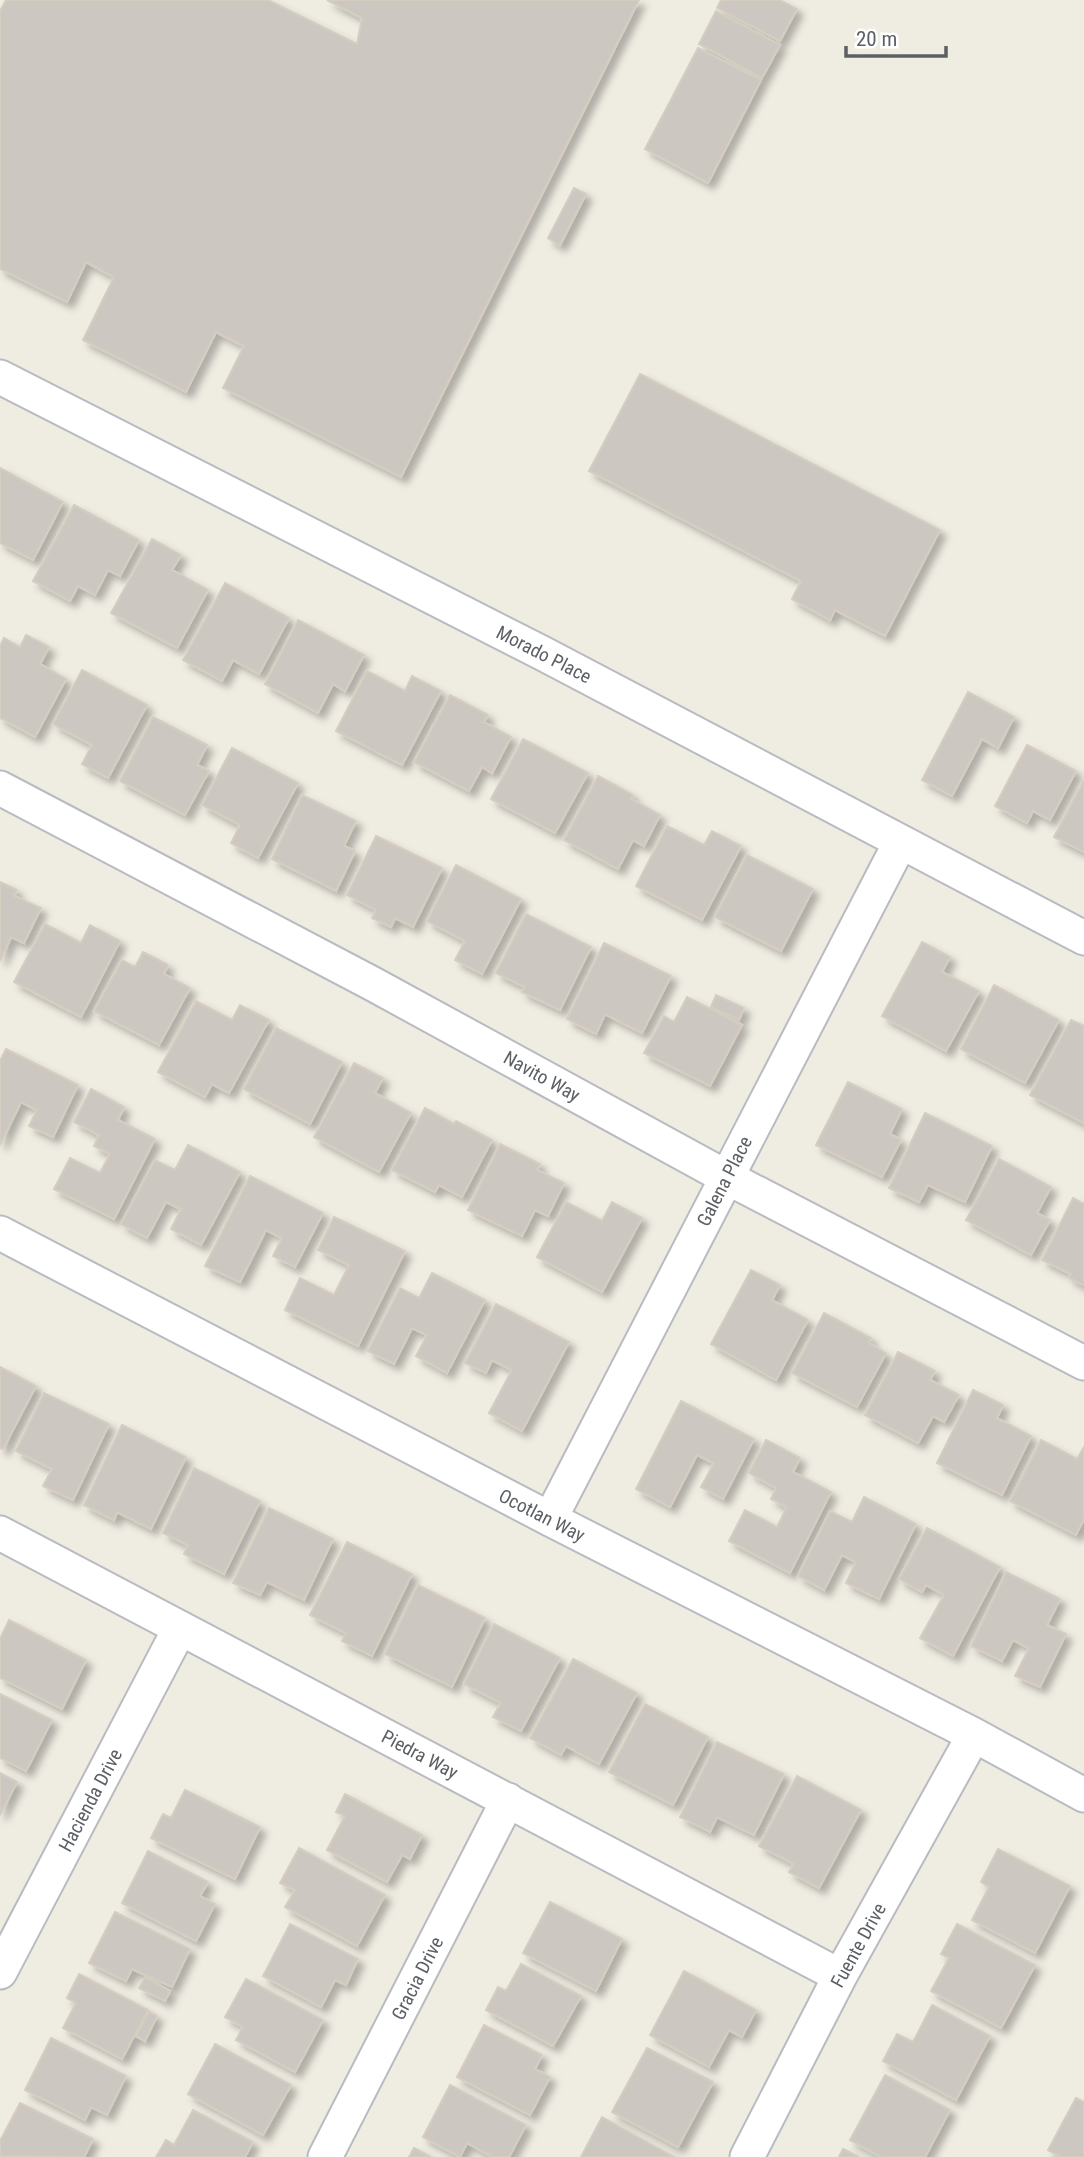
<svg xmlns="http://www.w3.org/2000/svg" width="1084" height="2157" viewBox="0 0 1084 2157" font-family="'Roboto Condensed',sans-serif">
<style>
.building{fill:#ccc8c1;stroke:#d4cdc0;stroke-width:2;filter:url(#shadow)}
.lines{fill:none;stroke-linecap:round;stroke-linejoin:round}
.street-casing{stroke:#b8bbc0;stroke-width:37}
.street{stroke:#fff;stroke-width:33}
.labels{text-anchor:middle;stroke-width:5;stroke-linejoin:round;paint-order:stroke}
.street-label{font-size:19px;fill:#5b6065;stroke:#fff}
</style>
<defs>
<filter id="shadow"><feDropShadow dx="6" dy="6" stdDeviation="3.5" flood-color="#0004"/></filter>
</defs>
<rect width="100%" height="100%" fill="#efece2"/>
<!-- building -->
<path class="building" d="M6,0H268L357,44L362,18L327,0H639L401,477L223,388L244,346L216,332L186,392L83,340L114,277L86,262L67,302L0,269V11Z
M721,0H780L797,9L780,41L717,8Z
M716,11L780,45L762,78L699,44Z
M698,48L761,80L708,183L645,149Z
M574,188L586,194L560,245L548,238Z
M640,374L940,530L885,636L835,610L830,620L792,599L801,581L589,471Z
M0,468L63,502L33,560L0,543Z
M74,505L139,540L120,576L108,570L95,595L78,586L70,601L33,581Z
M152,539L181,555L172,570L208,590L177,648L111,613Z
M225,583L289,618L259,674L233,660L222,681L183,660Z
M298,620L364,655L345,691L333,684L318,713L265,684Z
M26,635L49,647L40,664L66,679L35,737L0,718V646L4,638L20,647Z
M82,670L147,705L108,778L82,764L92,745L53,724Z
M367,671L405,691L412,676L441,691L402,765L336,731Z
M968,692L1014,717L998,748L982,739L952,796L922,780Z
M450,695L488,715L484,722L511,737L492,773L482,767L469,791L414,762Z
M153,717L207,745L197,765L209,771L185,815L120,781Z
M523,739L588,773L555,833L491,799Z
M1027,745L1076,771L1050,820L1033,811L1027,823L995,806Z
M232,748L298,783L258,858L231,843L240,825L202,805Z
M598,776L633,795L631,799L660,815L644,846L633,840L618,869L564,840Z
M1084,780V852L1054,837Z
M302,795L356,821L344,846L355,851L336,891L272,859Z
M667,826L704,845L712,831L741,846L702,920L636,886Z
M376,836L442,868L413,927L395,918L391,927L372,918L376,910L347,895Z
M747,855L813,889L781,951L715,917Z
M456,865L521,899L482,974L455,960L465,941L427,921Z
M0,882L17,890L14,896L41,908L24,943L11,937L0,961Z
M526,914L591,947L560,1010L522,992L525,987L496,973Z
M45,924L81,943L90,925L120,941L81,1017L14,982Z
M922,942L950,957L942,972L979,991L946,1051L882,1016Z
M604,943L671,976L642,1033L605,1014L596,1034L567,1019Z
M143,952L168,965L164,974L190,988L159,1045L94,1011L122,960L135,967Z
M994,985L1059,1020L1025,1083L961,1049Z
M716,995L744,1008L739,1020L711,1007Z
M687,997L742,1025L710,1086L644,1053L664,1016L674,1022Z
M196,1001L232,1020L240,1005L269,1020L229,1093L212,1084L205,1097L158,1072Z
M1071,1020L1084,1026V1123L1030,1095Z
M276,1028L342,1062L310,1124L244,1089Z
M6,1049L78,1085L53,1137L29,1126L37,1110L21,1102L0,1145V1061Z
M354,1063L383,1078L375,1093L411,1113L379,1172L314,1137Z
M848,1082L902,1109L890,1134L901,1140L882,1177L816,1145Z
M91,1089L124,1107L118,1120L155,1139L114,1219L54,1189L70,1158L100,1173L110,1154L94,1146L99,1135L74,1122Z
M425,1108L454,1124L456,1121L492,1140L462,1197L439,1185L435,1192L392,1170Z
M925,1113L992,1146L965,1202L928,1185L919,1202L889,1188Z
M500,1144L540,1164L537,1170L564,1183L548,1216L535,1210L522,1236L468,1210Z
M188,1145L240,1172L201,1245L171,1229L181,1209L166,1202L147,1238L121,1224L155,1160L175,1170Z
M999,1159L1051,1187L1037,1213L1050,1220L1031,1255L966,1220Z
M250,1176L323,1213L295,1267L273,1256L282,1238L266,1230L240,1282L205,1266Z
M1073,1198L1084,1204V1285L1069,1278L1071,1274L1042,1260Z
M566,1202L602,1221L612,1202L642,1218L602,1292L537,1257Z
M334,1217L405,1251L358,1346L285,1310L300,1278L334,1295L349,1265L318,1250Z
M751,1270L780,1285L772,1300L808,1320L776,1380L711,1344Z
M432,1273L485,1300L447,1373L416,1356L427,1335L412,1328L394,1364L368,1351L400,1288L419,1298Z
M496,1304L569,1342L522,1431L489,1413L512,1370L492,1360L486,1373L465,1363Z
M824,1313L871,1338L869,1343L886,1353L857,1407L792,1373Z
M898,1352L935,1371L930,1380L959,1395L944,1422L933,1416L918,1443L865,1415Z
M0,1367L36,1386L3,1449L0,1448Z
M973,1390L1003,1405L997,1418L1031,1436L1002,1495L937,1463Z
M44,1393L109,1424L73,1500L43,1486L52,1469L16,1451Z
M681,1401L754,1439L723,1499L701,1487L714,1463L697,1455L670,1507L636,1489Z
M122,1425L186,1457L151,1529L117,1512L114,1520L84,1505Z
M766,1440L800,1458L793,1472L831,1492L790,1573L729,1541L745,1510L777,1527L787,1507L771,1499L776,1488L749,1473Z
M1041,1440L1077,1459L1084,1447V1519L1076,1535L1010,1501Z
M194,1468L260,1501L224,1574L184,1554L188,1545L163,1533Z
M864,1497L916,1524L879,1599L846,1583L856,1562L842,1555L824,1590L798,1576L830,1511L852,1522Z
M269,1508L333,1539L304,1600L267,1582L260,1595L233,1583Z
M927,1528L1000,1567L953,1656L920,1638L944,1595L926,1585L922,1592L899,1579Z
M347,1542L412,1574L372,1656L342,1641L346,1633L310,1615Z
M1006,1572L1060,1599L1047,1625L1066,1634L1040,1687L1015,1676L1029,1648L1013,1640L1002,1661L971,1646Z
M418,1585L485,1618L452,1687L385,1654Z
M9,1620L86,1660L62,1709L0,1678V1639Z
M494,1624L560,1658L521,1731L493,1717L501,1703L464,1684Z
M573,1659L637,1693L599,1764L566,1746L561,1755L530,1738Z
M0,1694L52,1720L26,1771L0,1758Z
M645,1704L708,1737L673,1805L609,1772Z
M717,1742L784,1774L754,1835L717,1817L710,1832L680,1817Z
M0,1773L17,1782L0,1815Z
M797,1776L861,1810L819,1888L789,1872L794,1864L759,1846Z
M185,1790L260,1827L235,1879L151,1838L163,1814L171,1818Z
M345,1794L422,1835L410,1859L402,1855L387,1882L327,1850L345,1816L336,1812Z
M299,1848L385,1895L357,1946L285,1907L295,1890L280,1883Z
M998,1849L1070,1886L1035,1953L972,1920L989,1887L981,1882Z
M148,1851L208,1882L200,1896L215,1904L196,1941L122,1903Z
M550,1902L622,1939L596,1991L523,1953Z
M115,1912L190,1949L172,1987L132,1969L126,1981L89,1963Z
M290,1924L358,1959L346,1985L335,1980L321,2007L263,1976Z
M957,1924L1035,1965L1001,2028L931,1991L949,1958L941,1954Z
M521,1964L581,1996L553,2046L486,2010L498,1987L506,1991Z
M684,1971L756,2010L742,2037L729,2030L709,2067L650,2035Z
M79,1974L148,2010L122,2059L63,2028L76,2003L67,1998Z
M145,1977L170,1991L165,2001L139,1988Z
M246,1979L323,2020L295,2072L236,2040L243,2027L225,2017Z
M932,2005L990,2036L956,2100L883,2061L897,2034L913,2042Z
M149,2012L157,2016L145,2041L136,2036Z
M484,2025L542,2055L535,2069L550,2077L530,2115L457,2077Z
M51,2038L126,2076L107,2115L91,2107L85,2120L25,2090Z
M215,2044L291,2085L263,2135L188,2094Z
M647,2048L713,2082L678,2147L612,2112Z
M885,2075L950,2110L925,2157H881L850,2140Z
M450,2085L526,2125L509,2157H493L467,2143L460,2157L423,2137Z
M1076,2098L1084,2102V2157H1061L1048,2150Z
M20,2103L93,2139L84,2157L0,2156V2141Z
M193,2110L253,2142L245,2157H156L166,2140L174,2145Z
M602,2117L674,2157H581Z
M414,2148L431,2157H409Z
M843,2149L859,2157H839Z"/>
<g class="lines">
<defs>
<path id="street" d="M0,377L544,654L1084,938
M0,788L373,984L726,1177L1084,1363
M0,1233L550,1519L974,1735L1084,1795
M550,1519L900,843
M0,1533L840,1976
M0,1972L180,1628
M325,2157L508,1800
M747,2157L840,1976L974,1735"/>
</defs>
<!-- street casing -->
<use href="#street" class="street-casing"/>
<!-- street -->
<use href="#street" class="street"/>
</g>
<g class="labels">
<!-- street labels -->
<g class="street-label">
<text transform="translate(544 654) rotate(27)" y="7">Morado Place</text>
<text transform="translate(542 1076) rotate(29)" y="7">Navito Way</text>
<text transform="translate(724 1181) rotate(-63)" y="7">Galena Place</text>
<text transform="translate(542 1515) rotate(27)" y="7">Ocotlan Way</text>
<text transform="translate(420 1754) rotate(28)" y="7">Piedra Way</text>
<text transform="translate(90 1800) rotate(-62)" y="7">Hacienda Drive</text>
<text transform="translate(858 1945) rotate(-61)" y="7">Fuente Drive</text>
<text transform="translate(417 1978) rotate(-63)" y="7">Gracia Drive</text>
</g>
</g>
<!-- scale -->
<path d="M846 46v10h100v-10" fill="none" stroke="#5b6065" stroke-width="3.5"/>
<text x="856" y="46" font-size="21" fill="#5b6065" stroke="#ffffff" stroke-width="5" paint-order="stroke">20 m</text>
</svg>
